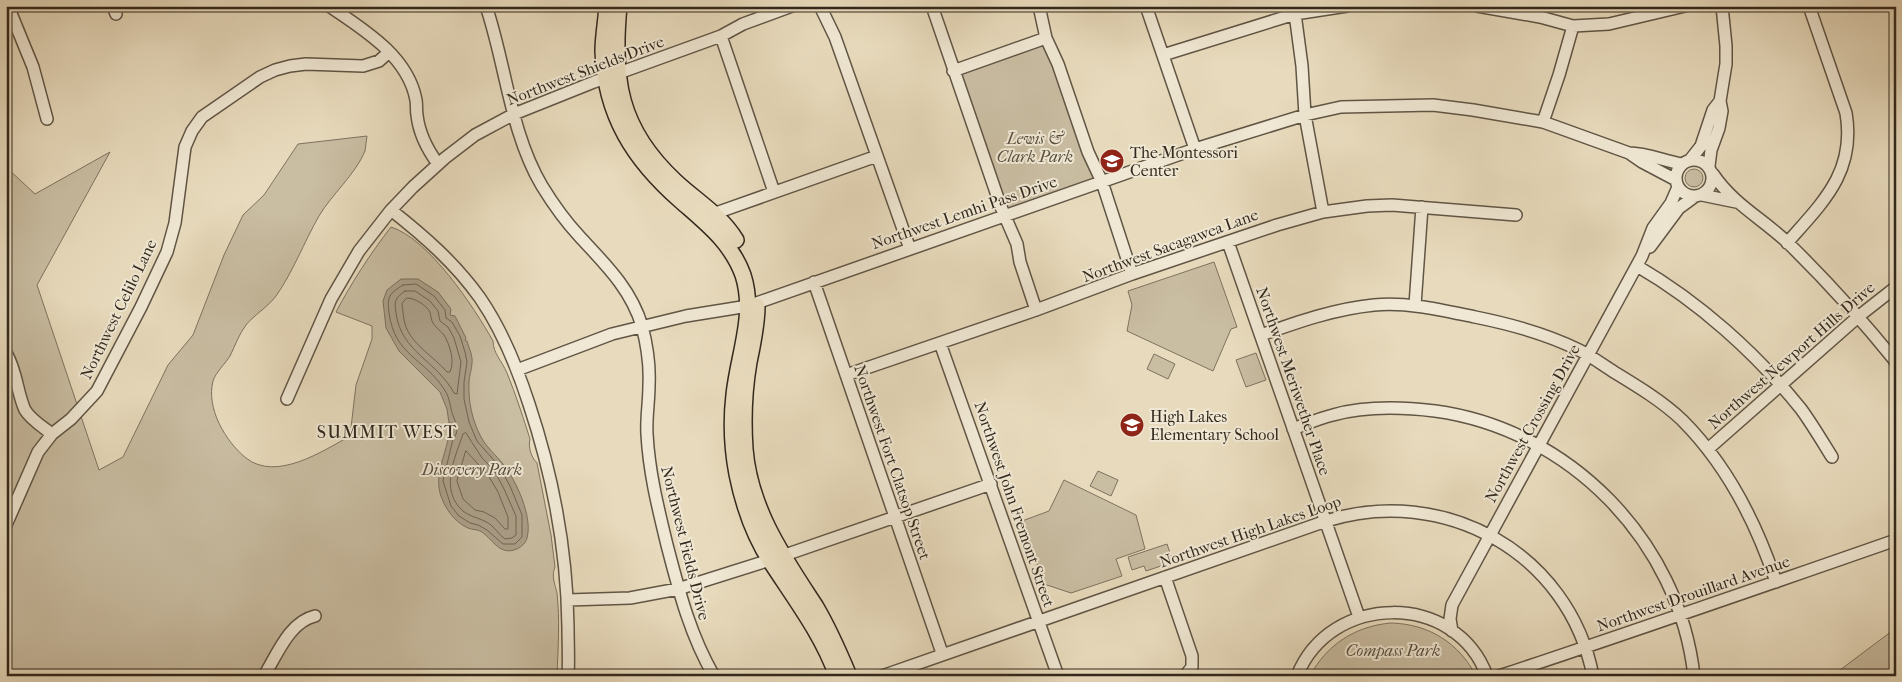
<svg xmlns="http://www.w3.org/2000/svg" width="1902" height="682" viewBox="0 0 1902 682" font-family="'IM FELL French Canon',serif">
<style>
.green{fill:#c9bda2;stroke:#7e7260}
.water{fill:#aa9e87;stroke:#7a6f5d}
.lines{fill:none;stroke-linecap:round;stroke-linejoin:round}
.shore{stroke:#6e6352;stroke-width:1}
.minor-casing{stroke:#605545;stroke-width:14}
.major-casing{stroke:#32281d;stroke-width:18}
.minor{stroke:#f0e8d4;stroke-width:11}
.major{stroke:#e8dbbd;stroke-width:15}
.labels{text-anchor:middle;stroke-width:4;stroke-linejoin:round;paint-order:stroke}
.street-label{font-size:16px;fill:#32281d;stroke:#f0e8d4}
.park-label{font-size:16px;font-style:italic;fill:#584d3e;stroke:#f0e8d4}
.poi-label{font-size:16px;fill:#32281d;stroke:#f0e8d4;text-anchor:start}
.neighbourhood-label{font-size:18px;letter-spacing:1px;fill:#32281d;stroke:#f0e8d4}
</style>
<rect width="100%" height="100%" fill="#e8dbbd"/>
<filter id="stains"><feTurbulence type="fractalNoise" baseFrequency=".004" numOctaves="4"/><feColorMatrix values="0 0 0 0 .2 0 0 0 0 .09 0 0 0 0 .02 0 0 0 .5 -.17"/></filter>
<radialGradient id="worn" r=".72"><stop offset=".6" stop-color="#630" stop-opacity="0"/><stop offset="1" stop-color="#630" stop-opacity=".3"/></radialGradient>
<!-- green -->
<path class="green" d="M1046,38L1102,182L1004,215L954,71Z
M367,136C366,141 366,146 365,151C355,175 332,194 319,216C304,242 293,272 276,296C268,307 254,315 246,325C239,334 235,346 230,356C225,364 216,372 213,381C206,408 225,441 246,458C276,482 323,451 350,436L356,385L372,339V326L336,312C352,282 370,254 391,227C429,239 474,307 493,341C493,353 502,361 507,373C516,395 523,417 530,439C528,447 531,457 537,463L551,535L555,567C551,576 555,584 557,593C560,620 558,648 557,676H6V167L35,194L110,152L37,285L99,470L123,457L168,365L193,335L224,255L243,215L264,195L298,144Z
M1685 178a9 9 0 1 1 18 0a9 9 0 1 1-18 0Z
M1214,262L1237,327L1231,329L1213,371L1127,331L1132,305L1128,291Z
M1256,353L1266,380L1246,387L1236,360Z
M1154,354L1175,364L1168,379L1147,369Z
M1098,471L1118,480L1111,496L1090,486Z
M1064,480L1136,515L1145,549L1116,559L1122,576L1071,593L1044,584L1022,521L1049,511Z
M1167,544L1173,562L1146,571L1144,566L1132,570L1128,557Z
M1391,623C1429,624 1459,643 1476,676H1310C1327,644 1356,626 1391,623Z
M1896,628V676H1832Z"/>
<!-- water -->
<path class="water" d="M401,279H418L438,292L451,309L450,315L455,316L466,338L465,340L467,341C469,348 473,356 472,363C472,369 469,376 469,382C468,401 472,420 481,437C487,448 496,455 503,464C516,480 533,517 527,538C526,543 521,547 517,549C500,556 494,541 482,532C477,529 473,530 468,528C454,522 444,507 440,493C435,473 446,454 449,434L452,433V423H449L447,409L440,392L399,351L386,328L383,301L387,290Z"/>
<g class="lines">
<!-- shore -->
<path class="shore" d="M403,285L416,284L434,296L445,310L446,318L452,322L460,336L465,352L467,362L464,382V399L469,422L477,441L499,466L510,486L522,515V537L515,544H503L487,530L478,525L470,523L459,516L451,506L443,481L453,439C459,432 457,426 454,418C450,410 451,399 444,389C424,358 395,356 389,313C387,296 389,294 403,285Z
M405,291H415L430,301L438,311L440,321L448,327L454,338L461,362L457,394L454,393C437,361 401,352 396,313C394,301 395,298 405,291Z
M407,298C415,298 426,305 430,312C431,316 431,320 433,323C436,328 441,331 444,335C450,345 455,361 450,372H447C433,356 411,344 405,324C403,317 403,310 402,304Z
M466,433L482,458L494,470L504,489L516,516V535L512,538L505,539C499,535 496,529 491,525C482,518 472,518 463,511C439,490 455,458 463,434Z
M466,451L488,475L498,492L508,517V529H505L495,518L484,512L475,510L463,499L457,481Z"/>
<defs>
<path id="minor" d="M8,6L33,67L47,119
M113,6L116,14
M329,6C363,29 408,56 416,100C417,105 416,110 417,115C419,134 427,149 438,164
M486,6C506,65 510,132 542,186C553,204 566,222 580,237C605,264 631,289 642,326C647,345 650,365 649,385C649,402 646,418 647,434C649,472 658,508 667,545C679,591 690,635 714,676
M820,6L835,37L910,249
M932,6L1001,207L1017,244L1020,262L1036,310
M1039,6L1046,38L1058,64L1088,152L1102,182L1132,274
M1146,6L1195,149
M1294,6L1302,66L1305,115L1323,212
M1477,6L1540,17L1573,26L1609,24L1685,6
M721,36L774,192
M1163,55L1295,14L1347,6
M953,71L1046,38
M1543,122L1559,75L1573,26
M1629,153L1642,162L1676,180
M1676 178a18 18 0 1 1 36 0a18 18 0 1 1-36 0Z
M1690,160L1701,146L1713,110L1720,101
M1709,166L1711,150L1719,128L1722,111L1720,101L1726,64V46L1722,6
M1713,174C1733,204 1763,219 1788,243C1827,281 1862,320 1896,362
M1702,195L1736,202
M391,210C424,236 455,263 480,298C502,330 517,367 529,404C553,476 567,550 568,627C568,643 569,660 568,676
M713,214L877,156
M1228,242L1359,617
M1787,243C1823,202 1856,172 1846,113L1809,6
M1650,247L1679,208L1694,197
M1637,266C1699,302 1756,353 1801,409C1812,424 1822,441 1832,457
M814,282L942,653
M1415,305L1422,207
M1261,335C1298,322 1334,309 1374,305C1409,302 1441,310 1475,317C1510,324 1547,334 1579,350C1591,356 1603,365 1614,372C1637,386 1662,401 1682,420C1727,465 1756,522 1776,582
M940,343L1058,676
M6,353C17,371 17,393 25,410C31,420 43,427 52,434
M517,370L612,334L686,316L748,306L1195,149L1305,115L1341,107L1433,105L1473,110L1543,122L1629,153C1647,153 1664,161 1682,164
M846,375L1036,310L1132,274L1277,225L1323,212L1367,206L1392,205L1516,215
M287,399L331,299L359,251L391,210L413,187L445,158L475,135L514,114L594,82L721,36L743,24L792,6
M1293,429C1306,424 1320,418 1333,415C1365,406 1402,407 1435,411C1569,429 1679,541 1694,676
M1708,449L1859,316L1896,287
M6,525L38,452L52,434L71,419L97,391L141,307L167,252L175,223L185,147L192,131L202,117L260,77L275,70L290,66L306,64L363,66L379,61L389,52
M782,556L991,484
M1165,577L1192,656V667L1185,676
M568,600L630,598L678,589L770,560
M1452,631L1450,619L1452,605L1642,256L1653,228L1671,203L1678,187
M264,676C277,655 289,622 315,616
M882,676L1326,521C1443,484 1569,552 1593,676
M1297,676C1330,592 1456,591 1487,676
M1499,676C1632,632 1764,586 1896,540"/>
<path id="major" d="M607,6C606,21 603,37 603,51C605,115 634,160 681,201C706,223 731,242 743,275C756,315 738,355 734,395C731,421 732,448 737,474C743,504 754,536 771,562C795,599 822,634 837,676
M619,6C612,79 619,129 675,181C695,200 721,215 736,240
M757,306C757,325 753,343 749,362C744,391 743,420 745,449C750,510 784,558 816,607C829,629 839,652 849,676"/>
</defs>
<!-- minor casing -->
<use href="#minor" class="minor-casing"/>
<!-- major casing -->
<use href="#major" class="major-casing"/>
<!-- minor -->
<use href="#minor" class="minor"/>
<!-- major -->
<use href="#major" class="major"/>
</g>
<!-- icons -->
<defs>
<symbol id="school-disc" viewBox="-11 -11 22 22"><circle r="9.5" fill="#8f2418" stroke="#f0e8d4"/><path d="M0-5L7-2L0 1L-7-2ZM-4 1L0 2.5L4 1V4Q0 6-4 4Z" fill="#fff"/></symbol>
</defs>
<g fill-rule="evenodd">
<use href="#school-disc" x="1098" y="147" width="28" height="28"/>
<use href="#school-disc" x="1118" y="411" width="28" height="28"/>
</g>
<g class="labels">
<!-- street labels -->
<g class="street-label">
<text transform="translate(585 70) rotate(-21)" y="6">Northwest Shields Drive</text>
<text transform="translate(964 212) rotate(-19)" y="6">Northwest Lemhi Pass Drive</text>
<text transform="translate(1170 245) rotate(-20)" y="6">Northwest Sacagawea Lane</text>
<text transform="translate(118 309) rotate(-64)" y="6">Northwest Celilo Lane</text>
<text transform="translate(1791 355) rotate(-41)" y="6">Northwest Newport Hills Drive</text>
<text transform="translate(1294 381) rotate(71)" y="6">Northwest Meriwether Place</text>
<text transform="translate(1532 423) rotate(-61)" y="6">Northwest Crossing Drive</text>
<text transform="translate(893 462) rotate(71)" y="6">Northwest Fort Clatsop Street</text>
<text transform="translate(1015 504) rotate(71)" y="6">Northwest John Fremont Street</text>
<text transform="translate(1250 531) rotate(-19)" y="6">Northwest High Lakes Loop</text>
<text transform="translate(686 543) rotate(76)" y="6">Northwest Fields Drive</text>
<text transform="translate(1693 593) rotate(-19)" y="6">Northwest Drouillard Avenue</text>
</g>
<!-- park labels -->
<g class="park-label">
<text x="1035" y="144">Lewis &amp;<tspan x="1035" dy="18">Clark Park</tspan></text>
<text x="472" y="475">Discovery Park</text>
<text x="1393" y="656">Compass Park</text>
</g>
<!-- poi labels -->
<g class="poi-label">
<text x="1130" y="158">The Montessori<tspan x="1130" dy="18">Center</tspan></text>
<text x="1150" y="422">High Lakes<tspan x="1150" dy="18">Elementary School</tspan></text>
</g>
<!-- neighbourhood labels -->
<g class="neighbourhood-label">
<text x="387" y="438">SUMMIT WEST</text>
</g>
</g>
<!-- margin -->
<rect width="1902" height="682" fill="none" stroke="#e8dbbd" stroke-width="25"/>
<rect x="8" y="8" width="1887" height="667" fill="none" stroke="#32281d" stroke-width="2.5"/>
<rect x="12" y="12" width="1877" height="657" fill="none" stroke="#32281d"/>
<rect width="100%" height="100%" filter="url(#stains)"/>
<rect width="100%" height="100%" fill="url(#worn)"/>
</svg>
